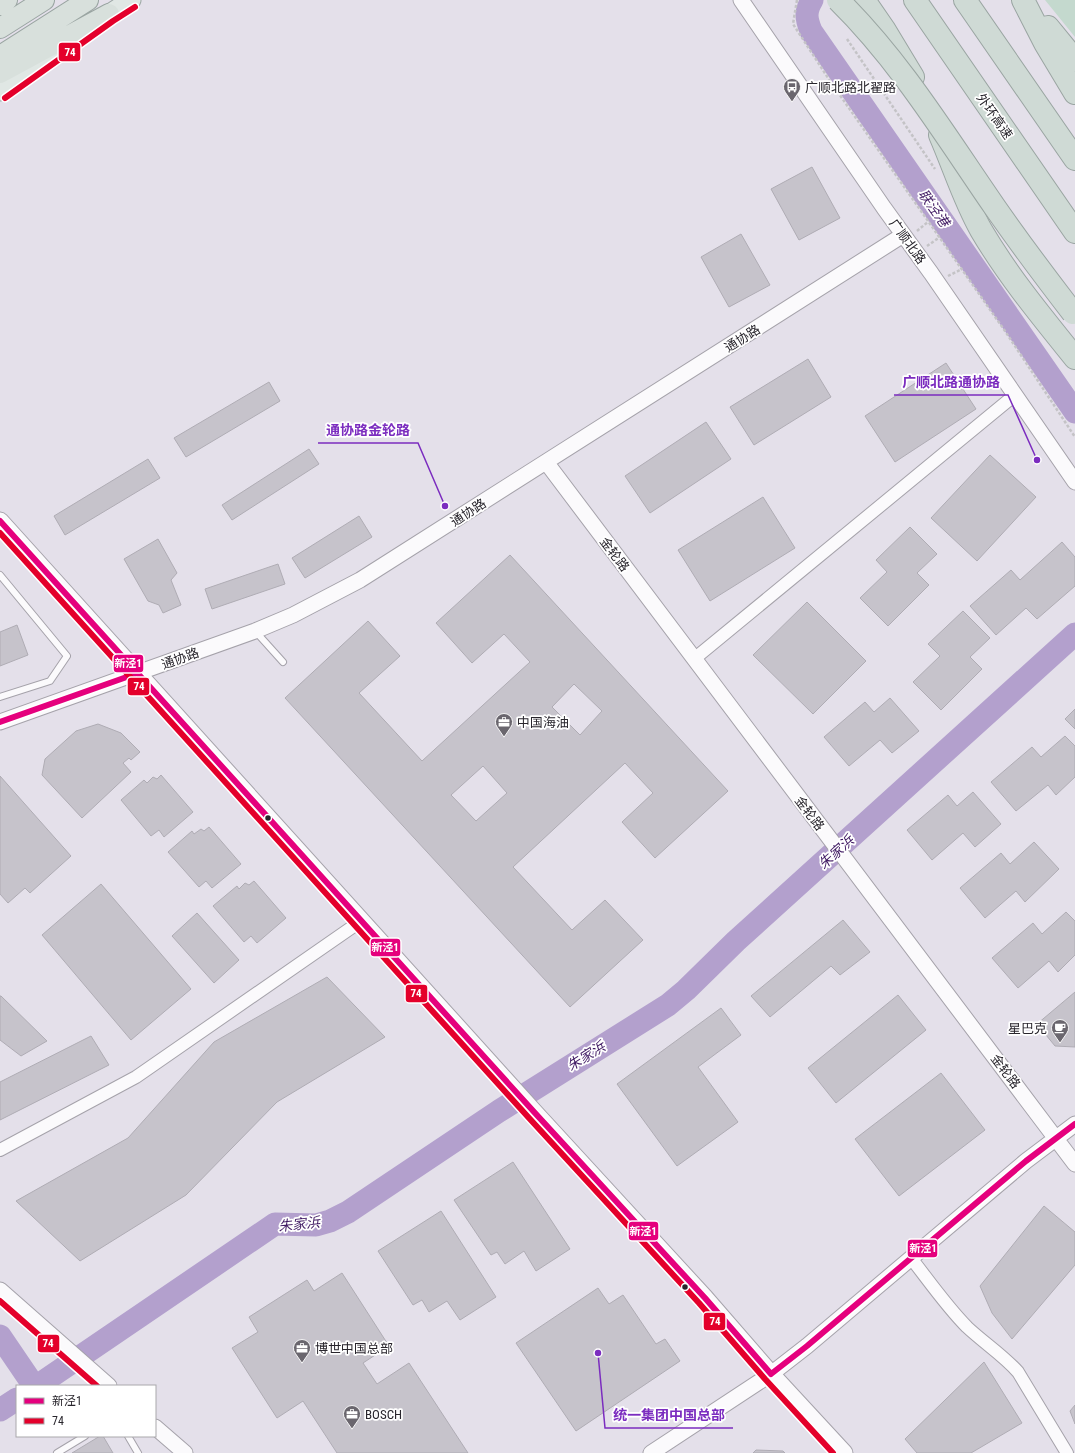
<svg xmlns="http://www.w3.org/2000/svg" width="1075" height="1453" viewBox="0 0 1075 1453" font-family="'Roboto Condensed','Noto Sans SC',sans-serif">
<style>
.green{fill:#c4d9ce}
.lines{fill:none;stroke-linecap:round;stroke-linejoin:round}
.river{stroke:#b3a0cd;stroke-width:23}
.building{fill:#c6c3cb;stroke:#afacb4;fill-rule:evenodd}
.service-casing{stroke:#a5a2aa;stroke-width:8}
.minor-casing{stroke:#a5a2aa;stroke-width:14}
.tertiary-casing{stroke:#a5a2aa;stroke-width:17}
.secondary-casing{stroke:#a5a2aa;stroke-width:19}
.primary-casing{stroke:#9aa5a2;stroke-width:21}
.trunk-casing{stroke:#9aa5a2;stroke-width:22}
.motorway-casing{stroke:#9aa5a2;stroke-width:24}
.path{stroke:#c4c3c6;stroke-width:2.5;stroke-dasharray:3 2;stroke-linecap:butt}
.service{stroke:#fbfafc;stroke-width:6}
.minor{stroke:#fbfafc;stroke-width:12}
.tertiary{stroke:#fbfafc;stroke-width:15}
.secondary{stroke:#fbfafc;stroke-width:17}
.primary{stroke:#e0e7e4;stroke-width:19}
.trunk{stroke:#d8e0dc;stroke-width:20}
.motorway{stroke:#cfdad5;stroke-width:22}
.motorway-bridge-casing{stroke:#9aa5a2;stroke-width:24;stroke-linecap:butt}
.motorway-bridge{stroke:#cfdad5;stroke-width:22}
.bus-1-casing{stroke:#fff;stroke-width:9}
.bus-2-casing{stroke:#fff;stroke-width:9}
.bus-1{stroke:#e5007d;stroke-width:6}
.bus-2{stroke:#e4002b;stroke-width:6}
.bus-dot{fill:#28252c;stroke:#fff;stroke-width:1.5}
.labels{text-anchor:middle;stroke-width:3.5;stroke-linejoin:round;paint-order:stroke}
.poi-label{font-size:13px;fill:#28252c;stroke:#fff;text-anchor:start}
.street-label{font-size:13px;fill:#28252c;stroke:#fff}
.water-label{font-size:14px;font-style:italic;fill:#401a63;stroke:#fff}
.leader{fill:none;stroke:#7b2cbf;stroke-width:1.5}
.callout-dot{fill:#7b2cbf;stroke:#fff;stroke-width:1.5}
.callout-label{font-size:14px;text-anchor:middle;font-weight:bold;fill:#7b2cbf;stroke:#fff;stroke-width:3.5;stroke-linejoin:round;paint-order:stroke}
.line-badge{stroke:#fff;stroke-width:1.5}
.badge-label{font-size:11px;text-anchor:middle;font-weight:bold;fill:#fff}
</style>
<rect width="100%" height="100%" fill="#e4e0ea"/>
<!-- green -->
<path class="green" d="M1045,0H1075V37Z"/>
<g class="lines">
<!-- river -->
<path class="river" d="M812,0C805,12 806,18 811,31L1075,412
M0,1336L34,1386
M37,1386L275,1224L316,1225L330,1221L348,1212L499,1111L668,1005L686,990L736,941L1075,634
M0,1410L17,1399"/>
</g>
<!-- building -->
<path class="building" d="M812,167L840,218L799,240L771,189Z
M741,234L770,285L729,307L701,257Z
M808,359L831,397L754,445L730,407Z
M946,363L976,409L895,462L865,416Z
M269,382L280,401L186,457L174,438Z
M706,422L731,459L650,513L625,476Z
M309,449L319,464L232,520L222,505Z
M990,455L1036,497L977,561L931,518Z
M148,459L160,478L65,535L54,516Z
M763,497L795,548L710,601L678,550Z
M359,516L372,537L305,578L292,558Z
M910,527L937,554L917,573L929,585L888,626L860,598L887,572L876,560Z
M158,539L177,573L171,580L181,605L163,613L159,605L148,601L124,559Z
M1062,542L1075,557V586L1037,619L1026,608L996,635L970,606L1011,570L1020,580Z
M510,555L728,791L655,858L622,822L653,793L625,763L513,867L572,930L605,900L643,940L570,1007L285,698L368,621L400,656L359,693L422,761L530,662L504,634L472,663L436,623ZM574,684L602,711L580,735L552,707ZM483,766L507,793L476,821L451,795Z
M278,564L285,584L212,609L205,589Z
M807,602L866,661L813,714L753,655Z
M963,611L990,638L970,657L982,669L941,710L913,682L940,656L928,644Z
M17,625L28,655L0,666V632Z
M890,698L919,731L892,753L880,740L849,766L824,737L865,702L874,712Z
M1075,709V729L1065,719Z
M98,724L121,733L140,752L131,760L129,758L123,763L131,772L82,818L42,775L45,759L76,731Z
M1065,736L1075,746V777L1056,795L1048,785L1016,811L991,782L1032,747L1041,757Z
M161,775L193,812L164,837L159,830L151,836L121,800L144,780L147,783L153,777L157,779Z
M0,776L71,856L30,893L25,888L8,903L0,894Z
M973,792L1001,824L975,847L963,833L932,860L907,830L948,795L957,806Z
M209,827L241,864L212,888L206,881L199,887L168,852L192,831L194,834L201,829L204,831Z
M1034,842L1059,869L1025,902L1016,891L985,918L960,888L1001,853L1010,864Z
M254,881L286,918L257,943L251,936L244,942L213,906L237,886L239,889L245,883L249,885Z
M101,884L191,989L131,1040L42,935Z
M1066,912L1075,921V955L1058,972L1049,961L1018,988L992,958L1033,923L1042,934Z
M197,913L239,960L214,983L172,936Z
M843,920L870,952L840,975L831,966L770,1017L751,996Z
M327,977L385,1037L277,1102L186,1195L80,1261L16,1201L128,1138L214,1042Z
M1075,992V1047L1055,1046L1037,1024Z
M898,995L926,1030L836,1103L808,1068Z
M0,996H1L47,1041L21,1056L0,1040Z
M721,1008L741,1035L698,1067L738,1122L677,1166L617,1084Z
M91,1036L109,1065L0,1120V1082Z
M941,1073L985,1130L899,1196L855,1139Z
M513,1162L570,1249L536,1271L524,1251L505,1264L497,1252L491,1255L454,1200Z
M1044,1206L1075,1232V1265L1012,1339L992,1313L980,1286Z
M441,1211L496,1297L460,1320L447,1301L429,1312L422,1300L413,1305L378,1251Z
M342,1273L389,1346L363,1363L377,1384L409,1363L468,1453H337L303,1401L277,1418L232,1348L258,1332L249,1317L307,1280L314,1291Z
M598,1288L609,1304L623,1295L656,1344L665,1339L680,1361L576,1431L516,1343Z
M984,1362L1022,1423L971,1453H917L905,1439Z
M1075,1405V1424L1070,1411Z
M100,1436H103L113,1453H72Z
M756,1450L783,1451L785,1453H753Z"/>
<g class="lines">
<defs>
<path id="service" d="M0,575L67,656L50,681L0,697
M256,632L283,662
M128,1436L138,1453
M57,1453L85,1436"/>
<path id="minor" d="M694,659L1015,395
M0,1150L136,1077L361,921
M911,1258C929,1281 947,1307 967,1327C984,1343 1003,1355 1018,1372L1067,1453"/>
<path id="tertiary" d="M741,0L884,208L931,273L1075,482
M546,462L1075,1164
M0,722L255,631L293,615L360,580L903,235
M0,1290L109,1386
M155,1427L185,1453
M651,1453L771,1374L807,1346L1026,1161L1075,1124"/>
<path id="secondary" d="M0,521L535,1113L705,1298L771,1374L844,1453"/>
<path id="primary" d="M96,23L131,0
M0,91L61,48"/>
<path id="trunk" d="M0,5L7,0
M0,28L44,0
M0,56L88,0
M0,73L109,14"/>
<path id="motorway" d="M864,0L884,29L913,77
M915,0L1075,232
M965,0L1075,159
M1023,0L1045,43L1075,93
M1048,27L1075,60
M940,135C954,167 964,200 981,230C1008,276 1042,317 1075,358"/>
</defs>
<!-- service casing -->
<use href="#service" class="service-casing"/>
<!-- minor casing -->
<use href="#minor" class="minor-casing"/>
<!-- tertiary casing -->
<use href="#tertiary" class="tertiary-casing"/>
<!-- secondary casing -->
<use href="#secondary" class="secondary-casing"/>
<!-- primary casing -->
<use href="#primary" class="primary-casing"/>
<!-- trunk casing -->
<use href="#trunk" class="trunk-casing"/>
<!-- motorway casing -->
<use href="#motorway" class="motorway-casing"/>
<!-- path -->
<path class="path" d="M797,0L793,24L830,81L1005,331L1075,437
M847,39L935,169
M917,231L929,221
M927,246L940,237
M948,276L962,269"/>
<!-- service -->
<use href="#service" class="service"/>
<!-- minor -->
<use href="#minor" class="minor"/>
<!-- tertiary -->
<use href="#tertiary" class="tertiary"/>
<!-- secondary -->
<use href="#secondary" class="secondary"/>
<!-- primary -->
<use href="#primary" class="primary"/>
<!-- trunk -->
<use href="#trunk" class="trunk"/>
<!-- motorway -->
<use href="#motorway" class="motorway"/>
<defs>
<path id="motorway-bridge" d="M838,0C900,61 945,135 994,206C1019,242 1046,278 1073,313"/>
</defs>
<!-- motorway-bridge casing -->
<use href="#motorway-bridge" class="motorway-bridge-casing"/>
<!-- motorway-bridge -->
<use href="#motorway-bridge" class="motorway-bridge"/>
<defs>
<path id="bus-1" d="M0,521L535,1113L705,1298L771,1374
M0,722L138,673
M771,1374L807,1346L1026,1161L1075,1124"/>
<path id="bus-2" d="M5,98L113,21L135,7
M0,533L529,1118L699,1303L765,1379L833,1453
M0,1301L97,1386"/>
</defs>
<!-- bus-1 casing -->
<use href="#bus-1" class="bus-1-casing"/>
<!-- bus-2 casing -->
<use href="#bus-2" class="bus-2-casing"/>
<!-- bus-1 -->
<use href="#bus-1" class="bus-1"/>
<!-- bus-2 -->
<use href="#bus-2" class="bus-2"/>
</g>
<!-- icons -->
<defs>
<symbol id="bus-pin" viewBox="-11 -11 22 30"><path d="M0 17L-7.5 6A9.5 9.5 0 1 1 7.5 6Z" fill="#6a666e" stroke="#fff"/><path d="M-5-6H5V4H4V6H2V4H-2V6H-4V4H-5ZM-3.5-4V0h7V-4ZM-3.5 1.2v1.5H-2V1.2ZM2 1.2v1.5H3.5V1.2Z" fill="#fff"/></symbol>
<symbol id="office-pin" viewBox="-11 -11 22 30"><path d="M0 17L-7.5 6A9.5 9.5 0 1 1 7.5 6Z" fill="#6a666e" stroke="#fff"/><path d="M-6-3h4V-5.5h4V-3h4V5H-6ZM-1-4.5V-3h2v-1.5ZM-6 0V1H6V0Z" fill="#fff"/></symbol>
<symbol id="cafe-pin" viewBox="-11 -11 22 30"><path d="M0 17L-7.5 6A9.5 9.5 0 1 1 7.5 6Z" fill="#6a666e" stroke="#fff"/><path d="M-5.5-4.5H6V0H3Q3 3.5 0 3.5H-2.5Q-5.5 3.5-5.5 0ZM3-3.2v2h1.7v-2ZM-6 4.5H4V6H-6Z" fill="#fff"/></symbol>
</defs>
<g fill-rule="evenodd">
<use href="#bus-pin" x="782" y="77" width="20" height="27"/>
<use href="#office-pin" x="494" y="712" width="20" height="27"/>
<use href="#cafe-pin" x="1050" y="1018" width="20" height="27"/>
<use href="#office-pin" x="292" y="1338" width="20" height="27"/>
<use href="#office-pin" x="342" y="1404" width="20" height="27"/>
</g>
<!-- markers -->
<g class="bus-dot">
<circle cx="268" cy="818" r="3.5"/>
<circle cx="685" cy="1287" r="3.5"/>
</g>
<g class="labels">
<!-- poi labels -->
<g class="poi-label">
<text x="805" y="92">广顺北路北翟路</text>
<text x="517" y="727">中国海油</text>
<text x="1047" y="1033" text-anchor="end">星巴克</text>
<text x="315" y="1353">博世中国总部</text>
<text x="365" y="1419">BOSCH</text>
</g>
<!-- street labels -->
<g class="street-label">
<text transform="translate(995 116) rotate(55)" y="5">外环高速</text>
<text transform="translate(908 241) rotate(54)" y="5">广顺北路</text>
<text transform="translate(742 338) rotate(-32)" y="5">通协路</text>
<text transform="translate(468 512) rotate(-33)" y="5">通协路</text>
<text transform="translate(615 554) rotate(53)" y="5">金轮路</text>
<text transform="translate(180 658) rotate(-20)" y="5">通协路</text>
<text transform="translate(810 813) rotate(53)" y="5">金轮路</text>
<text transform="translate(1006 1071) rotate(53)" y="5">金轮路</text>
</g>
<!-- water labels -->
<g class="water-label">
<text transform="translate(934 208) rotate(55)" y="5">联泾港</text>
<text transform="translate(836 852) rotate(-42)" y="5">朱家浜</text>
<text transform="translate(586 1056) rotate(-32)" y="5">朱家浜</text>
<text transform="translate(299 1224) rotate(-6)" y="5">朱家浜</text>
</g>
</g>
<!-- callouts -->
<path class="leader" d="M1037 460L1008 395H894M445 506L418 443H318M598 1353L605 1428H733"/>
<g class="callout-dot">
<circle cx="1037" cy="460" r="4"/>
<circle cx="445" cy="506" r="4"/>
<circle cx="598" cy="1353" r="4"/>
</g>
<g class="callout-label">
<text x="951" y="387">广顺北路通协路</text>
<text x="368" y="435">通协路金轮路</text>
<text x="669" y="1420">统一集团中国总部</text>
</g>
<g class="line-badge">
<rect x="58" y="42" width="23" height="20" rx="4" fill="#e4002b"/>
<rect x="113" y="654" width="31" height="19" rx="4" fill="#e5007d"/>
<rect x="127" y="677" width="23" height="19" rx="4" fill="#e4002b"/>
<rect x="370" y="938" width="31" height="19" rx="4" fill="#e5007d"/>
<rect x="405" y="984" width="23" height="19" rx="4" fill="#e4002b"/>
<rect x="628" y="1221" width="31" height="20" rx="4" fill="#e5007d"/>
<rect x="907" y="1239" width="31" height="19" rx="4" fill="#e5007d"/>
<rect x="703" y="1312" width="23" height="19" rx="4" fill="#e4002b"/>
<rect x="37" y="1334" width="23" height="19" rx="4" fill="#e4002b"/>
</g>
<g class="badge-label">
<text x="70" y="56">74</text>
<text x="128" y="667">新泾1</text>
<text x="139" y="690">74</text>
<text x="385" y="951">新泾1</text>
<text x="416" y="997">74</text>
<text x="643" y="1235">新泾1</text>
<text x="923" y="1252">新泾1</text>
<text x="715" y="1325">74</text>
<text x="48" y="1347">74</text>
</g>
<!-- legend -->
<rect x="16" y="1385" width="140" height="52" fill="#ffffff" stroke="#a9a8ab"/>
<rect x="24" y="1398" width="20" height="6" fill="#e5007d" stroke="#a9a8ab"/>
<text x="52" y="1405" font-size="12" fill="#28252c">新泾1</text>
<rect x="24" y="1418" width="20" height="6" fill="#e4002b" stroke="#a9a8ab"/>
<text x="52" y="1425" font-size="12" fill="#28252c">74</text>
</svg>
